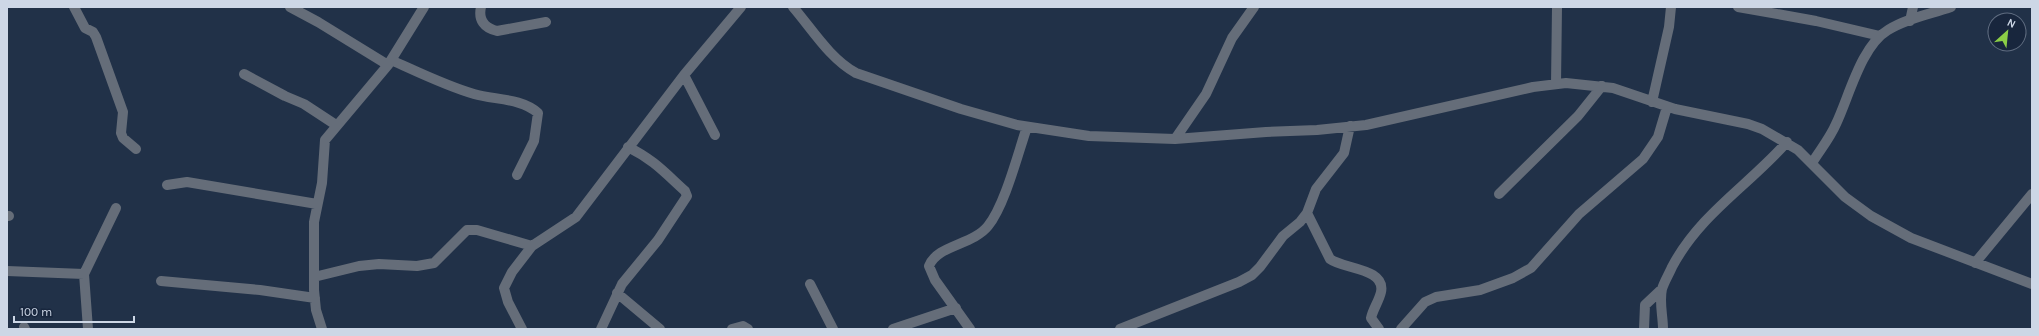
<svg xmlns="http://www.w3.org/2000/svg" width="2039" height="336" viewBox="0 0 2039 336" font-family="Karla,sans-serif">
<style>
.lines{fill:none;stroke-linecap:round;stroke-linejoin:round}
.minor{stroke:#656d79;stroke-width:10}
</style>
<rect width="100%" height="100%" fill="#213148"/>
<g class="lines">
<!-- minor -->
<path class="minor" d="M74,7L85,28L93,32L96,37L123,112L121,133L123,138L136,149
M290,7L318,22L388,65
M481,7C478,20 484,28 497,31L546,22
M793,7C812,29 830,59 856,73L961,109L1017,125L1089,136L1175,139L1266,132L1317,130L1366,125L1533,87L1566,83L1613,88L1675,109L1748,124L1762,129L1798,150L1845,197L1871,216L1911,238L2032,284
M1738,7L1816,21L1880,36
M1910,21L1913,7
M391,60C418,72 446,86 474,94C495,100 521,98 538,113L534,141L517,175
M244,74L285,96L304,104L336,125
M684,75L715,135
M1556,84L1557,7
M1652,102L1669,27L1671,7
M1175,139L1206,94L1232,38L1254,7
M1812,163C1820,150 1830,138 1836,124C1849,97 1861,46 1888,30C1907,18 1931,14 1951,7
M167,185L187,182L317,204
M1499,194L1578,116L1602,86
M1307,213L1330,259C1343,269 1386,268 1381,292C1379,301 1373,309 1371,318L1379,329
M7,216H9
M1975,263L2032,194
M7,271L84,274
M314,277L359,266L379,264L417,266L434,263L467,230H477L532,246
M161,281L260,290L315,298
M810,284L833,329
M617,293L660,329
M24,327L25,329
M88,329L84,274L116,208
M322,329L316,310L314,290V222L322,183L325,140L388,65L424,7
M522,329L508,302L504,288L512,272L532,246L576,217L684,75L741,7
M601,329L622,284L658,240L687,196L685,191C664,172 654,160 628,147
M732,329L743,326L748,329
M893,329L956,308
M970,329L935,280L929,266C937,245 973,245 988,226C1005,205 1018,153 1027,127
M1120,329L1239,282L1252,275L1260,267L1283,236L1300,222L1307,213L1316,189L1344,153L1350,126
M1401,329L1425,302L1436,297L1480,290L1513,278L1531,268L1579,214L1643,159L1658,137L1667,107
M1644,329L1645,305L1662,289
M1663,329C1663,316 1659,302 1662,289C1664,282 1669,274 1672,267C1700,214 1748,186 1787,142"/>
</g>
<!-- border -->
<rect width="2039" height="336" fill="none" stroke="#cdd7e6" stroke-width="16"/>
<!-- north arrow -->
<g transform="translate(2007 32) rotate(27)"><circle r="19" fill="#18263d" stroke="#606d81"/>
<path d="M0-3L7 15L0 10L-7 15Z" fill="#8bce46"/>
<text y="-6" font-size="11" font-weight="bold" text-anchor="middle" fill="#cdd7e6">N</text>
</g>
<!-- scale -->
<path d="M14 316v6h120v-6" fill="none" stroke="#cdd7e6" stroke-width="2"/>
<text x="20" y="316" font-size="12" fill="#cdd7e6" stroke="#18263d" stroke-width="3" paint-order="stroke">100 m</text>
</svg>
